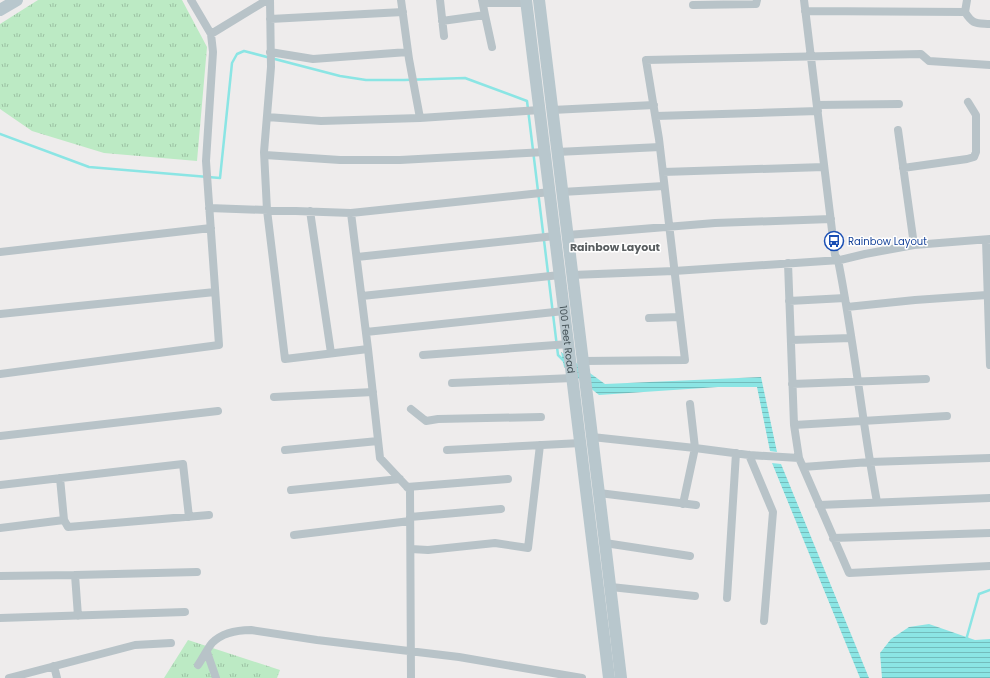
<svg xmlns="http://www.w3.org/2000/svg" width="990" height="678" viewBox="0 0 990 678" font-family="Poppins,sans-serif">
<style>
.grass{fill:url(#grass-tufts)}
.water{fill:url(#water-rules)}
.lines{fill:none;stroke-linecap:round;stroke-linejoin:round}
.stream{stroke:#8be5e4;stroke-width:2.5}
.street{stroke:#b8c3c8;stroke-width:8}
.secondary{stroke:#b8c7cd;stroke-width:12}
.labels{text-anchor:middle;stroke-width:3;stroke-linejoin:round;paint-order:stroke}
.transit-label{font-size:10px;fill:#164399;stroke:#fff;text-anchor:start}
.street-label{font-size:10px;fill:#455358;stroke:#fff}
.neighbourhood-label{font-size:11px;font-weight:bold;fill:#595e60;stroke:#fff}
</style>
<defs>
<pattern id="grass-tufts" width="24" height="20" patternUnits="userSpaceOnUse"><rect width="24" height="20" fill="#bceac4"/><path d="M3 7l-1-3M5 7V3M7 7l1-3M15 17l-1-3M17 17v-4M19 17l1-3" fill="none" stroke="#9bc0a2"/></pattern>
<pattern id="water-rules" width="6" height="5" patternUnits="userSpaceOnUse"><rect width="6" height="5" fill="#8be5e4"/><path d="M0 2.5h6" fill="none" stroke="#73bcbc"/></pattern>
</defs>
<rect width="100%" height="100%" fill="#eeecec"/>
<!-- grass -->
<path class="grass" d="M38,0H182L207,47L197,161L104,153L32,131L0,109V24Z
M188,640L280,670L277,678H164Z"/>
<!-- water -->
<path class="water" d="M561,352L605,384L761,377L777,452L770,451L757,387H718L599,395L564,367Z
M772,463L781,464L869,678H860Z
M929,624L975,640L990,639V678H882L880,653L891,639L909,627Z"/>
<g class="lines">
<!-- stream -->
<path class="stream" d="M0,134L89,167L220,178L232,63L237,54L244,51L340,76L366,80H404L465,78L527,101L558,355L565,362
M966,640L979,594L990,590"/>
<!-- street -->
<path class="street" d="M270,0L271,67L264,152L267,210L285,359L368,349L351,213
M401,0L409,59L420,118L540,110
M440,0L444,36
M804,0L835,255L838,260C854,340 862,422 877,502
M483,3H527
M693,5L756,4L757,0
M805,11L965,12C973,25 976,23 990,24
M965,12L967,0
M485,15L492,47
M270,19L403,12
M442,21L485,15L482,0
M211,34L267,0
M270,52L313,59L408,52
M817,105L899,104
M552,110L654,105
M656,116L818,111
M267,117L321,121L420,118
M898,130L914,245
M557,152L660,147
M265,155L340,160H400L545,152
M903,168L967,159L974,157L976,152V115L968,102
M663,172L824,167
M562,192L664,186
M209,208L351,213L550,192
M310,211L331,353
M568,235L715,223L831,219
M986,240L990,365
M0,252L211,228
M357,257L555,236
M788,263L794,425L799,458L849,573L990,566
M572,275L674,271L840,260L865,254L914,245L990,239
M362,296L560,275
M789,301L845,298
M847,307L915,300L987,295
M0,314L215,292
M649,318L680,317
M366,332L564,311
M791,340L851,338
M368,349L380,458L410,490L411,678
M423,355L569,344
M583,361L685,360L659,139L646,60L921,54L929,61L990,65
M0,374L219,345L206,161L213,52L211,34L191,0
M452,383L573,378
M792,384L926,379
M274,397L373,392
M411,409L426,421L438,419L541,417
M794,425L947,416
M0,436L218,411
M592,437L695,448L690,404
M285,450L378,441
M447,450L581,443
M749,455L773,512L764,621
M803,467L870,462L990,458
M60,478L64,520
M0,485L183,464L189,517
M407,487L508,479
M291,490L400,479
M599,493L696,505
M683,504L695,448L749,455L799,458
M819,505L990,498
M410,517L501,509
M0,528L64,520L68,527L209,515
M294,535L410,521
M833,538L990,533
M605,543L690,556
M411,549L428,550L495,543L528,548L540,445
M0,576L75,575
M611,587L695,596
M727,598L736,453
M78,616L75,575L197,572
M0,618L185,612
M207,652L216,678
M198,665C203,658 207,649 212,643C222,633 238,630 251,630L317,640L459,657L582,678
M54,666L57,678
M9,678L135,645L171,643"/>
<!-- secondary -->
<g class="secondary">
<path id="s1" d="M526,0L609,678"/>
<path d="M539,0L605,543L621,678"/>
<path d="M0,10L17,0"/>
</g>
</g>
<!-- icons -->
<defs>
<symbol id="bus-ring" viewBox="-11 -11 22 22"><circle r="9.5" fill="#fff" stroke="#1a4fb4" stroke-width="1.5"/><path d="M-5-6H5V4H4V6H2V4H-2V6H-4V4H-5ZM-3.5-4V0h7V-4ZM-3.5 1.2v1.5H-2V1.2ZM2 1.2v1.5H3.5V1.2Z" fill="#1a4fb4"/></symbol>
</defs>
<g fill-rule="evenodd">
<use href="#bus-ring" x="823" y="230" width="22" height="22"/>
</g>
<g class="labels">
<!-- transit labels -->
<g class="transit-label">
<text x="848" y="245">Rainbow Layout</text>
</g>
<!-- street labels -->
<g class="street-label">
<text dy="4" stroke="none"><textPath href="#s1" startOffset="342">100 Feet Road</textPath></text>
</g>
<!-- neighbourhood labels -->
<g class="neighbourhood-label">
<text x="615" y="251">Rainbow Layout</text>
</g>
</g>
</svg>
